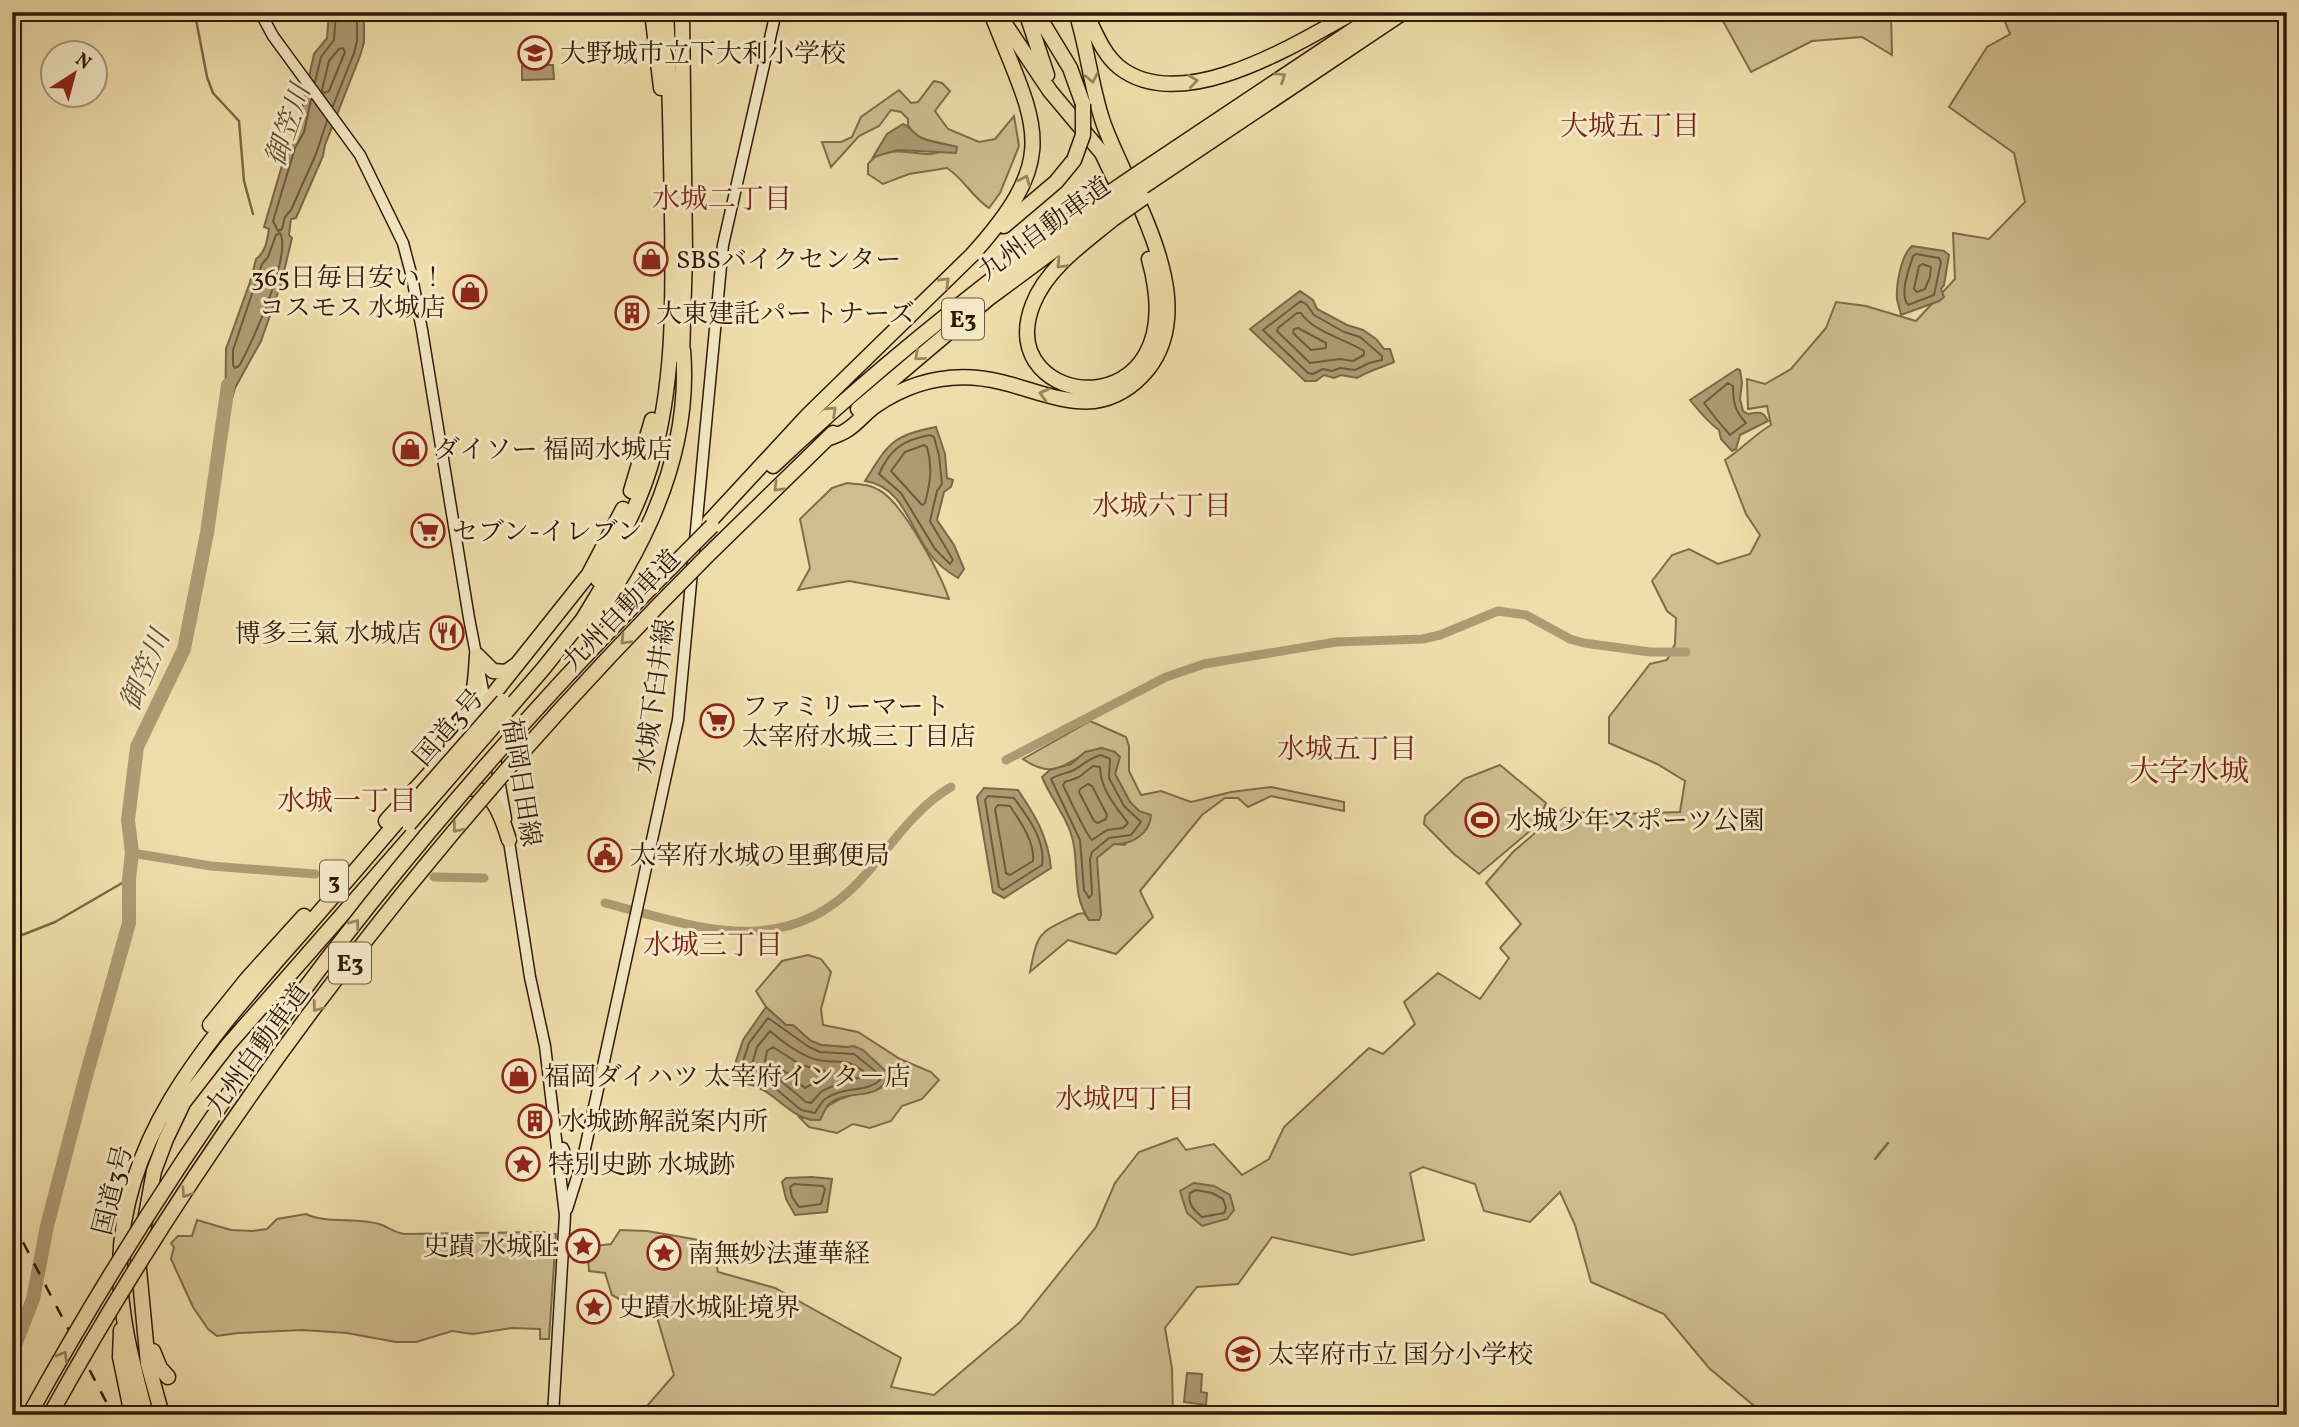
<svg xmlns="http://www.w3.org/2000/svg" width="2299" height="1427" viewBox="0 0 2299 1427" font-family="Vollkorn,'Noto Serif JP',serif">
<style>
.green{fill:#cfbd8f;stroke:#806b4a;stroke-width:2}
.water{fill:#ae9b73;stroke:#7c6747;stroke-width:2}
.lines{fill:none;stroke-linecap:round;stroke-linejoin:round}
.shore{stroke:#705a3c;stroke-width:2}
.stream{stroke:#7c6747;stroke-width:2.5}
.canal{stroke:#ae9b73;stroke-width:9}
.river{stroke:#ae9b73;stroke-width:14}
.secondary-casing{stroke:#311906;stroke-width:13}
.highway-casing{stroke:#311906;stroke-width:17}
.secondary{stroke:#f5eac8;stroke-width:10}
.highway{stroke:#efdeab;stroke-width:14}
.rail{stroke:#311906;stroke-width:2.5;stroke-dasharray:12 12;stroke-linecap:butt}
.highway-bridge-casing{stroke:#311906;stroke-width:17;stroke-linecap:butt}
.highway-bridge{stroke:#efdeab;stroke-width:14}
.oneway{stroke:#9a8561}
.labels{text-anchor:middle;stroke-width:6;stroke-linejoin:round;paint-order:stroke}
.shield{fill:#f5eac8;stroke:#6c5840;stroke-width:2}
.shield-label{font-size:24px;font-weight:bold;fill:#311906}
.poi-label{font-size:26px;fill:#311906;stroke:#f5eac8;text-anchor:start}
.street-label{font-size:26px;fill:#311906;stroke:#f5eac8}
.water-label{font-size:28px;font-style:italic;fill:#634d32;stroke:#f5eac8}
.neighbourhood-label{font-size:28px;fill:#7a1f14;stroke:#f5eac8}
.quarter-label{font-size:30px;fill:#7a1f14;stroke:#f5eac8}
</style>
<rect width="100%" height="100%" fill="#efdeab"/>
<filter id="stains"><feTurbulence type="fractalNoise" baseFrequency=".00286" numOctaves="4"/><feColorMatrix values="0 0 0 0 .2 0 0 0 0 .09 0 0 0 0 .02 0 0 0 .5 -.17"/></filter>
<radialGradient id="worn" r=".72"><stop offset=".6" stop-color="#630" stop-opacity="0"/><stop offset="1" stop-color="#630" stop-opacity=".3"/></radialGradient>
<!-- green -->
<path class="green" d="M1718,12H1891L1892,55L1862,37L1812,41L1751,72Z
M2001,12H2287V1415H1765L1709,1368L1664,1314L1591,1282L1575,1225L1560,1192L1530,1222L1484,1211L1475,1184L1423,1167L1410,1173L1424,1240L1352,1255L1272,1237L1238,1284L1197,1287L1165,1328L1172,1368L1173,1415H748L746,1408L706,1415H648L646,1407L674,1375L654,1307H634L612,1295L605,1273L589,1271L587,1247L611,1244L620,1230L647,1231L705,1241L713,1246L718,1272L775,1288L901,1358L891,1387L934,1395L1020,1322L1096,1227L1115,1183L1139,1152L1177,1138L1186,1150L1214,1144L1242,1175L1269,1159L1284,1127L1369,1048L1383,1054L1415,1024L1404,1002L1438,973L1480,999L1509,958L1500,948L1521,924L1486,883L1513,852L1564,808L1593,815L1680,812L1685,781L1657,764L1609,743V717L1650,664L1667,660L1675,644L1676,618L1667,611L1652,581L1672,555L1689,549L1718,564L1750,554L1760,535L1746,514L1725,460C1742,449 1754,435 1771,425L1767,406L1748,409L1747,379L1765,384L1791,369L1826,328L1836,302L1866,306L1916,321L1955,279L1953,233L1989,239L2025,202L2014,153L1949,107L1987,47L2010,34Z
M934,81L942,83L950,91L935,111L948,129L979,142L995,139L1014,116L1019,146L1000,193L989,208C972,197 964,179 947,168L909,174L883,184L868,174V164C883,144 909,154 930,154C939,153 948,149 957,147L923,139L915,135L908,125V119L901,112L891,110L879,126L859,136L831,167L822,142H841L852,137L861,117L899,90L911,103L918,102Z
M847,483C858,484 869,484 879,490C903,503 940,573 949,599L849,581L798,590L810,568L800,519L832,488Z
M1090,721L1126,737L1129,746V771L1141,795L1161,791L1191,802L1231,792L1271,787L1344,802V811L1271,796L1248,807L1238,798H1225L1202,815L1140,891L1153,917L1116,954L1068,940L1030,972C1038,929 1040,933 1078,914L1084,913L1089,920L1101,915L1096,858L1114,844L1125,845L1139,811L1130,802L1115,774L1119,757L1102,748C1068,756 1059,784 1023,759Z
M1500,765L1546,803L1537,825L1479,874L1454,854L1424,824L1425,816L1464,779Z
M808,955L821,959L831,972L821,1009L823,1025L858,1032L900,1059L931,1072L939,1080L922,1099L902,1106L891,1121L870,1128L853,1124L837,1133L809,1127L798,1116L811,1120C823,1110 833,1100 849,1096C863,1092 874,1095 886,1084L846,1047L821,1045L811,1041L793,1026L786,1025L766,1007L756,991L782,961Z
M306,1214C327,1224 356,1217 379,1224C389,1227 394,1233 405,1234L543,1232L556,1234L549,1339H540V1329L512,1328L473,1334L452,1331L416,1342H396L347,1333L302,1330L238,1333L217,1336L208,1329L193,1307L171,1259L174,1247L171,1243L178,1236H192L197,1220L231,1230L253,1231L267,1229L277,1219Z"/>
<!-- water -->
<path class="water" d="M329,12H364V42L360,56L325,145L323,156L296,218L291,219L289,235L292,238L281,284L261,341L235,388L225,423L226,349L250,282L256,259C266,252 267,240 269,229L264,227L288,145L297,131L314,54L327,38Z
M522,65H553L554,79L522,80Z
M903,124C911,127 914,135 922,138C933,143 946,144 957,147L956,153L898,150L873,157L887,134Z
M1912,246L1944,251L1949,255L1944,285L1941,289L1944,297L1939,301L1901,315C1900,310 1898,304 1897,299C1896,285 1901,255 1912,246Z
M1300,291L1313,300L1317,309L1347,325L1363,330L1376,339L1384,349H1390L1394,362C1381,368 1370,370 1357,378L1341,375L1334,378L1324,375L1316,381H1305L1250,329Z
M1737,369L1740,370L1742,383L1740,399L1743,411L1748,414C1759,412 1763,411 1768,421L1740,435L1736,449L1732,451L1721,439L1719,430C1709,423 1698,410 1690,400Z
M936,427L945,454L947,478L953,480L951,487L944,492L937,520L954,545L964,569L958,578C946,571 937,564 929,553C910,527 902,486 865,481C888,444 892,435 936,427Z
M1102,748L1115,752L1120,757L1115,774L1130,802L1139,811L1151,815C1150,834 1131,845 1114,844L1097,858L1101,915L1099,920H1089C1072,896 1079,868 1073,841C1068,818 1051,799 1042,777L1050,770L1071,764L1085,752Z
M984,788L1018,790C1035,815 1048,837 1051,868L1004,898L993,892L977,797Z
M766,1007L786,1025H793L811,1041L821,1045L846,1047L854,1046L863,1050L890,1075C876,1104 850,1087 829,1104C825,1108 823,1115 820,1120C794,1122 779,1096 757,1087C748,1083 738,1083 730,1079L743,1040Z
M812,1177L832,1179L827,1212L795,1215L786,1199L782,1182L786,1178Z
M1194,1183L1214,1186L1230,1195L1234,1210L1227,1219L1202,1226L1187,1213L1180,1191Z
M1187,1373L1202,1374L1201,1392L1207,1393L1206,1405L1184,1402Z"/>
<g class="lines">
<!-- shore -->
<path class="shore" d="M343,48L345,52L329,91L324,93L322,90L329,61L339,49Z
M315,82L321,57L334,40L336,12
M311,100L304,132L295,148L273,221L278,231L282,229L285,217L291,210L316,154L327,121
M333,106L354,53L357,41V12
M280,233C292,254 252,344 239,366L235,368L233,365V350L262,264L268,257L276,235Z
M1916,254L1939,258L1941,262L1934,295L1908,305C1899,293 1909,270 1913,256Z
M1922,264L1931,267L1930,277L1925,289L1917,292L1914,289L1919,266Z
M1301,301L1307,305L1314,315L1344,332L1360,337L1382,356V360L1369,363L1355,370L1340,368L1332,371L1323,369L1313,374L1308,373L1263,330Z
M1297,313H1301C1312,331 1347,340 1364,351V355L1353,361L1340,359L1310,363L1277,331L1278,328Z
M1298,328L1326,343V348L1311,350L1293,333L1294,329Z
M1728,383L1733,386C1733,403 1735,411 1746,423L1730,435C1721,425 1712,414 1704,403Z
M930,435L934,437L939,455L942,484L937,491L930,521L953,560L950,564L935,549L901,493L879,474C890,449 903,440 930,435Z
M924,445L927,447C933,467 930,484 925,503L922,505L891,471L905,452Z
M1101,755L1110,759L1109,778L1124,806L1141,822L1131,835L1109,838L1092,852L1090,859L1092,894L1089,898L1084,890L1080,840L1051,779C1058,774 1066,774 1074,770C1085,764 1087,759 1101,755Z
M1093,766L1100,767C1100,789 1116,807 1128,823L1123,828L1107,830L1092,840C1086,834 1068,796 1063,785L1065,782L1079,777Z
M1088,784L1092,786L1107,815L1106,819L1098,823L1094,821L1079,792L1080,789Z
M988,796L1014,798C1028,817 1046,841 1042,865L1003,890L999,887L985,800Z
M998,805L1010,806C1020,821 1035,842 1033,861L1010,875L1006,873L995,809Z
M768,1018L809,1047L820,1052L854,1054L880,1075V1080C866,1093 842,1086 825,1099C821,1102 818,1109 815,1113L801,1110L775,1088L739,1074L749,1043Z
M770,1031C781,1041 803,1057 818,1060C839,1064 848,1057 865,1073L866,1077L846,1080L822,1091L811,1103L806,1102L781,1081L751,1068L757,1047Z
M773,1047L801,1065L825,1071L827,1076L805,1088L787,1073L765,1061L767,1051Z
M794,1184L823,1186L825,1189L821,1204L799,1207L792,1197L790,1187Z
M1196,1190L1212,1193L1223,1199L1226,1208L1224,1213L1202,1217C1195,1211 1187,1204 1190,1193Z"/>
<!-- stream -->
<path class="stream" d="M195,14L207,77L213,93L239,121L244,181L253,214
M12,939L55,922L129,879
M1875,1159L1888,1143"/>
<!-- canal -->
<path class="canal" d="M1006,760L1166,677L1204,664L1336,642L1423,639L1440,635L1498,611L1526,615L1570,639L1584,643L1650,652H1686
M132,853L211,866L315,874
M434,877L484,878
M605,903C702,928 788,963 866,874C892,844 916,807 951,787"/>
<!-- river -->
<path class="river" d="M12,1353L33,1299L47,1226L86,1076L129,923V879L132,853L128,820L137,747L184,649L207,533L228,385"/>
<defs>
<path id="secondary" d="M260,12L273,36L360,155L403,243L412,277L422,330L469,618L486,706
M494,752L506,819
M508,835L530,977L545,1046L565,1215L553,1415
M563,1148L569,1164L581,1166
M567,1209L583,1158L678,720L723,245L776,12"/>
<path id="highway" d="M652,12L661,88
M997,12L1050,91L1102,153L1122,195
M1026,12L1047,75
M1036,12L1070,68L1083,104
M1085,12C1095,31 1102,53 1119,67C1182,117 1297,43 1354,12
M1143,170L1380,12
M1150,182L1404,12
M1113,219C1084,243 1047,268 1033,304C990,412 1198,434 1149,259
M1004,226L1056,182L1074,160
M682,357L685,253L682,12
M858,409L988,299L1108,210
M827,439C834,436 841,434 847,430C857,424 865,413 875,406C913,380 956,371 1001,382C1031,389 1063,404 1094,401C1116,398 1134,386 1148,369C1202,300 1130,195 1104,125C1091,89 1088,49 1076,12
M773,466C878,367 985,281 1103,197
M631,491L652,420
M709,522L808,415L972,255C1063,154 1036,127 991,13
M707,556L833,433
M598,580C618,543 639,505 651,464C675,383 673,298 672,215C671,147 670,80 666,12
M583,619L632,538
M477,655L493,671L506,672L516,665
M468,726L589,574L623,509
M457,790C490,778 502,817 509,840
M386,821C414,789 458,750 470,709C475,692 476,674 477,655
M210,1025L247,979L304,916
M183,1103L228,1045L561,665C631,575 693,467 683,350
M121,1330L120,1357L132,1415
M153,1351L160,1368L168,1377
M146,1415C133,1365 119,1315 120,1264C123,1138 203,1047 281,956C322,910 362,863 402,816
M162,1415L148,1364L138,1259L154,1171L166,1139L187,1095"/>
</defs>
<!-- secondary casing -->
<use href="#secondary" class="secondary-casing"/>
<!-- highway casing -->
<use href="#highway" class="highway-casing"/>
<!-- secondary -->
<use href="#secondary" class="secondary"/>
<!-- highway -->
<use href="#highway" class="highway"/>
<!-- rail -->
<path class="rail" d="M12,1221L113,1415"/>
<defs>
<path id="highway-bridge" d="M1074,160L1083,135V104
M1103,197L1143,170
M1108,210L1150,182
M1113,219L1143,198
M402,816L503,701
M409,824L543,669L583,619
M29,1415C128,1236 243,1063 371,903C477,770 591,646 712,526
M50,1415C225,1099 452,811 707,556"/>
</defs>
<!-- highway-bridge casing -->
<use href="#highway-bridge" class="highway-bridge-casing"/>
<!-- highway-bridge -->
<use href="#highway-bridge" class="highway-bridge"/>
</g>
<!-- one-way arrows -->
<defs><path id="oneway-chevron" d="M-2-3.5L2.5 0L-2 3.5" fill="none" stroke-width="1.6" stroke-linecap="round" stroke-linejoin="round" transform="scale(1.75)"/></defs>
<g class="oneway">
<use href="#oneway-chevron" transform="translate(1281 77) rotate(-34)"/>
<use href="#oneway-chevron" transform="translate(1092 78) rotate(79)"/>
<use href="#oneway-chevron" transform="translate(1193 81) rotate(-8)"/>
<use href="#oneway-chevron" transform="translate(1025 180) rotate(-67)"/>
<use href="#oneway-chevron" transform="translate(1061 264) rotate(134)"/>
<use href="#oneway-chevron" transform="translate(945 282) rotate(-44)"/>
<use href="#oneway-chevron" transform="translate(919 356) rotate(139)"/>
<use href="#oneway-chevron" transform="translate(1044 394) rotate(-165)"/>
<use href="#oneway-chevron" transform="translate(832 411) rotate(-43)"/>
<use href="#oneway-chevron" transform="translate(778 487) rotate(136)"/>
<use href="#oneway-chevron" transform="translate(625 640) rotate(133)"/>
<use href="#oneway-chevron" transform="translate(457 828) rotate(130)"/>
<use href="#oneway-chevron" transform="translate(355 924) rotate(-53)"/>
<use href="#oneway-chevron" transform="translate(317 1007) rotate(127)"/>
<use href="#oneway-chevron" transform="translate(186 1193) rotate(124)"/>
<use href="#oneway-chevron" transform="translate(63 1356) rotate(-60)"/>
</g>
<!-- icons -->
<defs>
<symbol id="school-ring" viewBox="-11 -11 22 22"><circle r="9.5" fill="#f5eac8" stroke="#8f2418" stroke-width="1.5"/><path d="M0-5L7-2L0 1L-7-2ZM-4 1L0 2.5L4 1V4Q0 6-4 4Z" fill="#8f2418"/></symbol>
<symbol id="shop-ring" viewBox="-11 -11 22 22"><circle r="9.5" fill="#f5eac8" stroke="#8f2418" stroke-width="1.5"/><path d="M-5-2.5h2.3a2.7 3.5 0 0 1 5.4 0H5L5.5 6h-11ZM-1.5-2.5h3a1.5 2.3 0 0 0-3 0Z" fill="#8f2418"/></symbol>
<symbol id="building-ring" viewBox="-11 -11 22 22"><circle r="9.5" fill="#f5eac8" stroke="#8f2418" stroke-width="1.5"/><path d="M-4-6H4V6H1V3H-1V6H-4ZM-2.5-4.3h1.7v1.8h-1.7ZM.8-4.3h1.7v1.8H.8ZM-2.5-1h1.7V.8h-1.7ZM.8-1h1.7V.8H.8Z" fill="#8f2418"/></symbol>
<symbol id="supermarket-ring" viewBox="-11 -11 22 22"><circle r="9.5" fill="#f5eac8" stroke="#8f2418" stroke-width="1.5"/><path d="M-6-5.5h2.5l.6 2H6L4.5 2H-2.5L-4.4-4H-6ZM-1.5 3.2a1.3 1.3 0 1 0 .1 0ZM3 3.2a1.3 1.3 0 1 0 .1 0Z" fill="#8f2418"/></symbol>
<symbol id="restaurant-ring" viewBox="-11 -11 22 22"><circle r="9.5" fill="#f5eac8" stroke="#8f2418" stroke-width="1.5"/><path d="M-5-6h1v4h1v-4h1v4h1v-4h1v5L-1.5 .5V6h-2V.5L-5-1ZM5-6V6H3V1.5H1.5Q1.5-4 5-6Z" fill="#8f2418"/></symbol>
<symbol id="stadium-ring" viewBox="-11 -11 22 22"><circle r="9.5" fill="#f5eac8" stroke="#8f2418" stroke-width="1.5"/><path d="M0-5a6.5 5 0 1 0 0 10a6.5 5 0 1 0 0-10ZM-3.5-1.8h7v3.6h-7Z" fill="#8f2418"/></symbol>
<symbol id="civic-ring" viewBox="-11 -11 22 22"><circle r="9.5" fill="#f5eac8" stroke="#8f2418" stroke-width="1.5"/><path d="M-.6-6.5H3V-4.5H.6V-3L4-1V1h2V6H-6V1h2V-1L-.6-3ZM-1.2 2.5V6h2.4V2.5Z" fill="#8f2418"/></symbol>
<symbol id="sight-ring" viewBox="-11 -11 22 22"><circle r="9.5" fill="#f5eac8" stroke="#8f2418" stroke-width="1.5"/><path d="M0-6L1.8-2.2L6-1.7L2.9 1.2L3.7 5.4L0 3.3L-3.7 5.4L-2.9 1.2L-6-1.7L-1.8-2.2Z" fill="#8f2418"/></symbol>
</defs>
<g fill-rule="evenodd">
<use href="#school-ring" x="516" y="34" width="38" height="38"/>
<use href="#shop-ring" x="632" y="240" width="38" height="38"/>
<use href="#shop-ring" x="451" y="273" width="38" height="38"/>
<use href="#building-ring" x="613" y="294" width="38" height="38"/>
<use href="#shop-ring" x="391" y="430" width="38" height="38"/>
<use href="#supermarket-ring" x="409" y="512" width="38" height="38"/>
<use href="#restaurant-ring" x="428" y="614" width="38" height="38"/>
<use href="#supermarket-ring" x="698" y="702" width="38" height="38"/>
<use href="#stadium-ring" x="1463" y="801" width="38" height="38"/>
<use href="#civic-ring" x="586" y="836" width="38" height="38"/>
<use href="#shop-ring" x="500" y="1057" width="38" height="38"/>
<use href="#building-ring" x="516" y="1102" width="38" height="38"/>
<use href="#sight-ring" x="504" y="1145" width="38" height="38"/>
<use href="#sight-ring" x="564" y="1227" width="38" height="38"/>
<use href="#sight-ring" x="645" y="1234" width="38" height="38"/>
<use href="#sight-ring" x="575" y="1288" width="38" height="38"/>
<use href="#school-ring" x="1224" y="1335" width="38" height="38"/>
</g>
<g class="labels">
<!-- shield labels -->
<g class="shield">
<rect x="942" y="298.5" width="42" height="41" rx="5"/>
<rect x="320" y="860.5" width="28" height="41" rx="5"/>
<rect x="329" y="942.5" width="42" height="41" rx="5"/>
</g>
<g class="shield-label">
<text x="963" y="327">E3</text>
<text x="334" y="889">3</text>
<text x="350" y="971">E3</text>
</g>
<!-- poi labels -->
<g class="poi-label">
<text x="560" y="62">大野城市立下大利小学校</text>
<text x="676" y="268">SBSバイクセンター</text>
<text x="446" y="286" text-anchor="end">365日毎日安い！<tspan x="446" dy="30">コスモス 水城店</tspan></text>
<text x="656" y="322">大東建託パートナーズ</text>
<text x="434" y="458">ダイソー 福岡水城店</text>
<text x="452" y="540">セブン-イレブン</text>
<text x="422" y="642" text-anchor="end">博多三氣 水城店</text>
<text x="742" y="715">ファミリーマート<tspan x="742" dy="30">太宰府水城三丁目店</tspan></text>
<text x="1506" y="829">水城少年スポーツ公園</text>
<text x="630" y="864">太宰府水城の里郵便局</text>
<text x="544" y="1085">福岡ダイハツ 太宰府インタ－店</text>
<text x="560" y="1130">水城跡解説案内所</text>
<text x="548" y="1173">特別史跡 水城跡</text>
<text x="558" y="1255" text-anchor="end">史蹟 水城阯</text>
<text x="688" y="1262">南無妙法蓮華経</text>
<text x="618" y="1316">史蹟水城阯境界</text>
<text x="1268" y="1363">太宰府市立 国分小学校</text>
</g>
<!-- street labels -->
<g class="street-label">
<text transform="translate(1044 228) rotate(-36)" y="9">九州自動車道</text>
<text transform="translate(621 610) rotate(-46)" y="9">九州自動車道</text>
<text transform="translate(654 696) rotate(-82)" y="9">水城下臼井線</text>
<text transform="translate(448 727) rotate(-49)" y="9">国道3号</text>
<text transform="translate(522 782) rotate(81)" y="9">福岡日田線</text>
<text transform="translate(257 1049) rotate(-54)" y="9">九州自動車道</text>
<text transform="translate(112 1190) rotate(-76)" y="9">国道3号</text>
</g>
<!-- water labels -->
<g class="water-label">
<text transform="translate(287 125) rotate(-71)" y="10">御笠川</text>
<text transform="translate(144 670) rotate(-67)" y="10">御笠川</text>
</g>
<!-- neighbourhood labels -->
<g class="neighbourhood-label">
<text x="1630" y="135">大城五丁目</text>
<text x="722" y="208">水城二丁目</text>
<text x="1162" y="515">水城六丁目</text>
<text x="1347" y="758">水城五丁目</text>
<text x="347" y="810">水城一丁目</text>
<text x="713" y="954">水城三丁目</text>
<text x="1125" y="1108">水城四丁目</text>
</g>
<!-- quarter labels -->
<g class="quarter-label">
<text x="2189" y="781">大字水城</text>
</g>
</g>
<!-- margin -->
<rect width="2299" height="1427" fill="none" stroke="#efdeab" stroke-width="42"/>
<rect x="14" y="14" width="2271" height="1399" fill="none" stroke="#311906" stroke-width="3.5"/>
<rect x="21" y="21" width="2257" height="1385" fill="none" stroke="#311906" stroke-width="2"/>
<!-- north arrow -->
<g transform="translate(74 74) rotate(36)"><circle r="33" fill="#f5eac8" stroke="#a7967a" stroke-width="2"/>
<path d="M0-5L12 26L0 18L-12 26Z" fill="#8f2418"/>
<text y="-10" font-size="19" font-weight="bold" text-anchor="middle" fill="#311906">N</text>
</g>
<rect width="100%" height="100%" filter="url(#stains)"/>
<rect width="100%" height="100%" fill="url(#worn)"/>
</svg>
